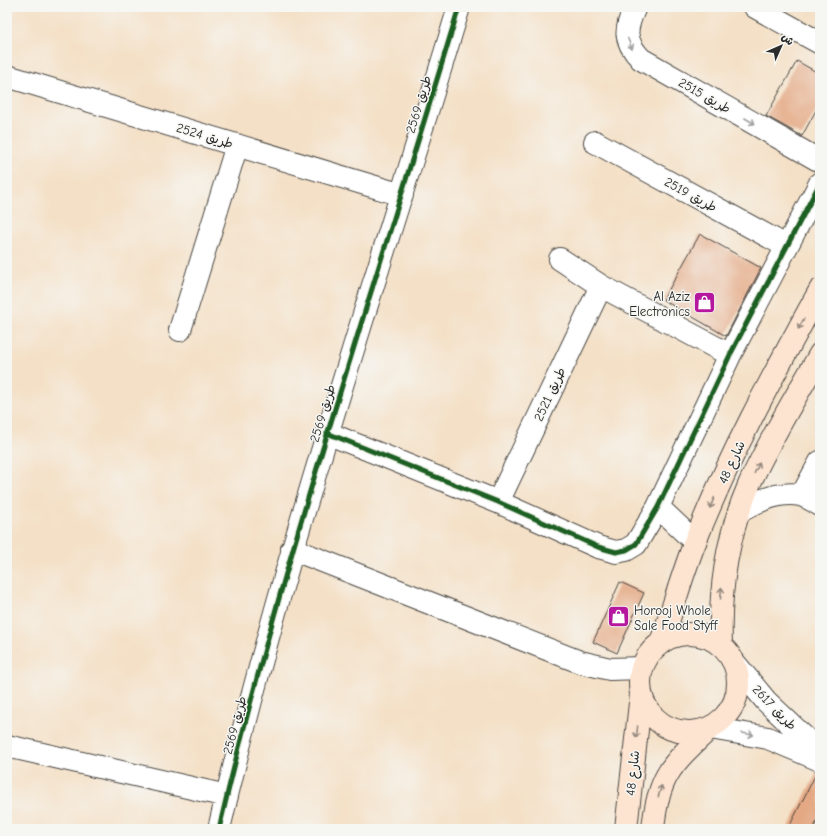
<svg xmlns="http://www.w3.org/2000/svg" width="827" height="836" viewBox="0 0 827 836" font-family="'Comic Neue','Playpen Sans Arabic',sans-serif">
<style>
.building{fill:#e4a984}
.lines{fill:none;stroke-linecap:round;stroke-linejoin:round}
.street-casing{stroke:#494642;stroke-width:24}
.secondary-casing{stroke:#494642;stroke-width:24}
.street{stroke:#fff;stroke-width:22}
.secondary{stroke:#fde4d0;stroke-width:22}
.cycleway-casing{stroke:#f6f6f2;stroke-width:8}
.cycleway{stroke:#1b5e20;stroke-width:5}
.oneway{stroke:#a0a0a0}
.oneway2{stroke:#94887e}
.labels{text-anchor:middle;stroke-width:3;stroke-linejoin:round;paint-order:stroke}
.street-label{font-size:13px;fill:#2b2b2b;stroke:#f6f6f2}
.poi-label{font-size:13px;fill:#2b2b2b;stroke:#f6f6f2;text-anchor:end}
</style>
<rect width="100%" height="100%" fill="#f6f6f2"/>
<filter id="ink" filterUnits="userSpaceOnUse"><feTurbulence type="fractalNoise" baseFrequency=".025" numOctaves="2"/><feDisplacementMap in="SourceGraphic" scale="8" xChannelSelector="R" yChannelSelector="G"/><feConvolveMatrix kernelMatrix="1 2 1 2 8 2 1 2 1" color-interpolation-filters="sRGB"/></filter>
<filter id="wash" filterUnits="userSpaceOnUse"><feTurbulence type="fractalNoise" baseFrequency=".012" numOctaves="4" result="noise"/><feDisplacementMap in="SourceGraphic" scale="16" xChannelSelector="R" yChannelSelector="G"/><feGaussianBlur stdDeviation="0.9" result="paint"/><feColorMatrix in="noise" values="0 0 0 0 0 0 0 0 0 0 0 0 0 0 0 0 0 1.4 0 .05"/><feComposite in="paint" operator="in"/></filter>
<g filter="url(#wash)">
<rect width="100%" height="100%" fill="#f4e0c6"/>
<g id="blocks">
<!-- building -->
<path class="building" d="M797,61L820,74V103L802,136L766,116Z
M700,234L761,268L726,336L663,300Z
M620,582L644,593L617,653L593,642Z
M817,772H820V816L813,829H788Z"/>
</g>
</g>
<g filter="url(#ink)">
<use href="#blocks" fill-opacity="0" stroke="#494642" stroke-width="1"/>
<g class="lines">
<defs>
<path id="street" d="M635,7C625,29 623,40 641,59L820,161
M755,7L820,43
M7,76L402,195
M595,142L786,246
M560,259L601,286L730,355
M180,330L237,145
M327,433L498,502L598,547L616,552L626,550L636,544L658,507L730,355L820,183
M802,495L820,462
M498,502L601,286
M658,507L695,542
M739,512C757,501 779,491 800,495C807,496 814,502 820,505
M292,549L580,662L610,669L642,668
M733,661L766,701L820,752
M710,728L768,738L820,760
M7,746L227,796
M219,829C284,551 377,280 459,7"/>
<path id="secondary" d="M640 683a49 49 0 1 1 98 0a49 49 0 1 1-98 0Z
M661,642C673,609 682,575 695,542C729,455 775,372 820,290
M721,645C719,590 727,536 749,485C769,440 796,397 820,354
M626,829L641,694
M653,829C658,775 672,764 710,728"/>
</defs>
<!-- street casing -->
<use href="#street" class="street-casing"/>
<!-- secondary casing -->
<use href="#secondary" class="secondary-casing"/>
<!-- street -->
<use href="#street" class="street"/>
<!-- secondary -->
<use href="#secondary" class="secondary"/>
<defs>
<path id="cycleway" d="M327,433L498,502L598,547L616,552L626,550L636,544L658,507L730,355L820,183
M219,829C284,551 377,280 459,7"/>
</defs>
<!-- cycleway casing -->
<use href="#cycleway" class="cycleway-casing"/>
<!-- cycleway -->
<use href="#cycleway" class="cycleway"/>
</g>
<!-- one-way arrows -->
<defs><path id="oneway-shaft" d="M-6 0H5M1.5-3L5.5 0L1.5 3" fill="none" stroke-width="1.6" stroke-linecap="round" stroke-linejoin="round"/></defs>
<g class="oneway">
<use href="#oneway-shaft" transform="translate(630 44) rotate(68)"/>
<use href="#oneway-shaft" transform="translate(750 121) rotate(30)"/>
<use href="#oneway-shaft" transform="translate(748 734) rotate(10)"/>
</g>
<g class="oneway2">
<use href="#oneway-shaft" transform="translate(801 324) rotate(119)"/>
<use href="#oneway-shaft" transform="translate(757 468) rotate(-63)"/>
<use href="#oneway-shaft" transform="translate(712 503) rotate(113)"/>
<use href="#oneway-shaft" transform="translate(721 593) rotate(-85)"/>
<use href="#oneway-shaft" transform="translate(637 732) rotate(96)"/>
<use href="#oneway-shaft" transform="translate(660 791) rotate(-73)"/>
</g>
</g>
<!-- icons -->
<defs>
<symbol id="shop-square" viewBox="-11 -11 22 22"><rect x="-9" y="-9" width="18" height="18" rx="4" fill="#b5179e" stroke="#f6f6f2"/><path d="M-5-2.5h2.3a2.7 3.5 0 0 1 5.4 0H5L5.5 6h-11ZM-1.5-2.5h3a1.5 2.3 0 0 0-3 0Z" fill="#fff"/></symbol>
</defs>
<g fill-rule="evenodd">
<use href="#shop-square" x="692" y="290" width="25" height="25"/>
<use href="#shop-square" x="606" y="604" width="25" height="25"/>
</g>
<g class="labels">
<!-- street labels -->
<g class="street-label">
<text transform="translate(705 95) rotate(30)" y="5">طريق 2515</text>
<text transform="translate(418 104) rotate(-73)" y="5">طريق 2569</text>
<text transform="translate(205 135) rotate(17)" y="5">طريق 2524</text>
<text transform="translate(691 194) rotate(29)" y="5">طريق 2519</text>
<text transform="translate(549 394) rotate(-65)" y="5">طريق 2521</text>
<text transform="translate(322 413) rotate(-73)" y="5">طريق 2569</text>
<text transform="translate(731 462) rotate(-65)" y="5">شارع 48</text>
<text transform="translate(775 707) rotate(46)" y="5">طريق 2617</text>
<text transform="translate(234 725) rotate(-75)" y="5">طريق 2569</text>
<text transform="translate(632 773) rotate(-84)" y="5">شارع 48</text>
</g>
<!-- poi labels -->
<g class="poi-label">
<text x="690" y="301">Al Aziz<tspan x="690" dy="15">Electronics</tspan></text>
<text x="634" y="615" text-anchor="start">Horooj Whole<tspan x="634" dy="15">Sale Food Styff</tspan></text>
</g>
</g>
<!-- margin -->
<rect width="827" height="836" fill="none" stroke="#f6f6f2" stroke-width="24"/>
<!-- north arrow -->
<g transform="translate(781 46) rotate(45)" stroke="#f6f6f2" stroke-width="3" paint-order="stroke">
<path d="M0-3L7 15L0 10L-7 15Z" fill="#2b2b2b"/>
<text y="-6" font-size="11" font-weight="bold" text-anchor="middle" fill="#2b2b2b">ش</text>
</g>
</svg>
